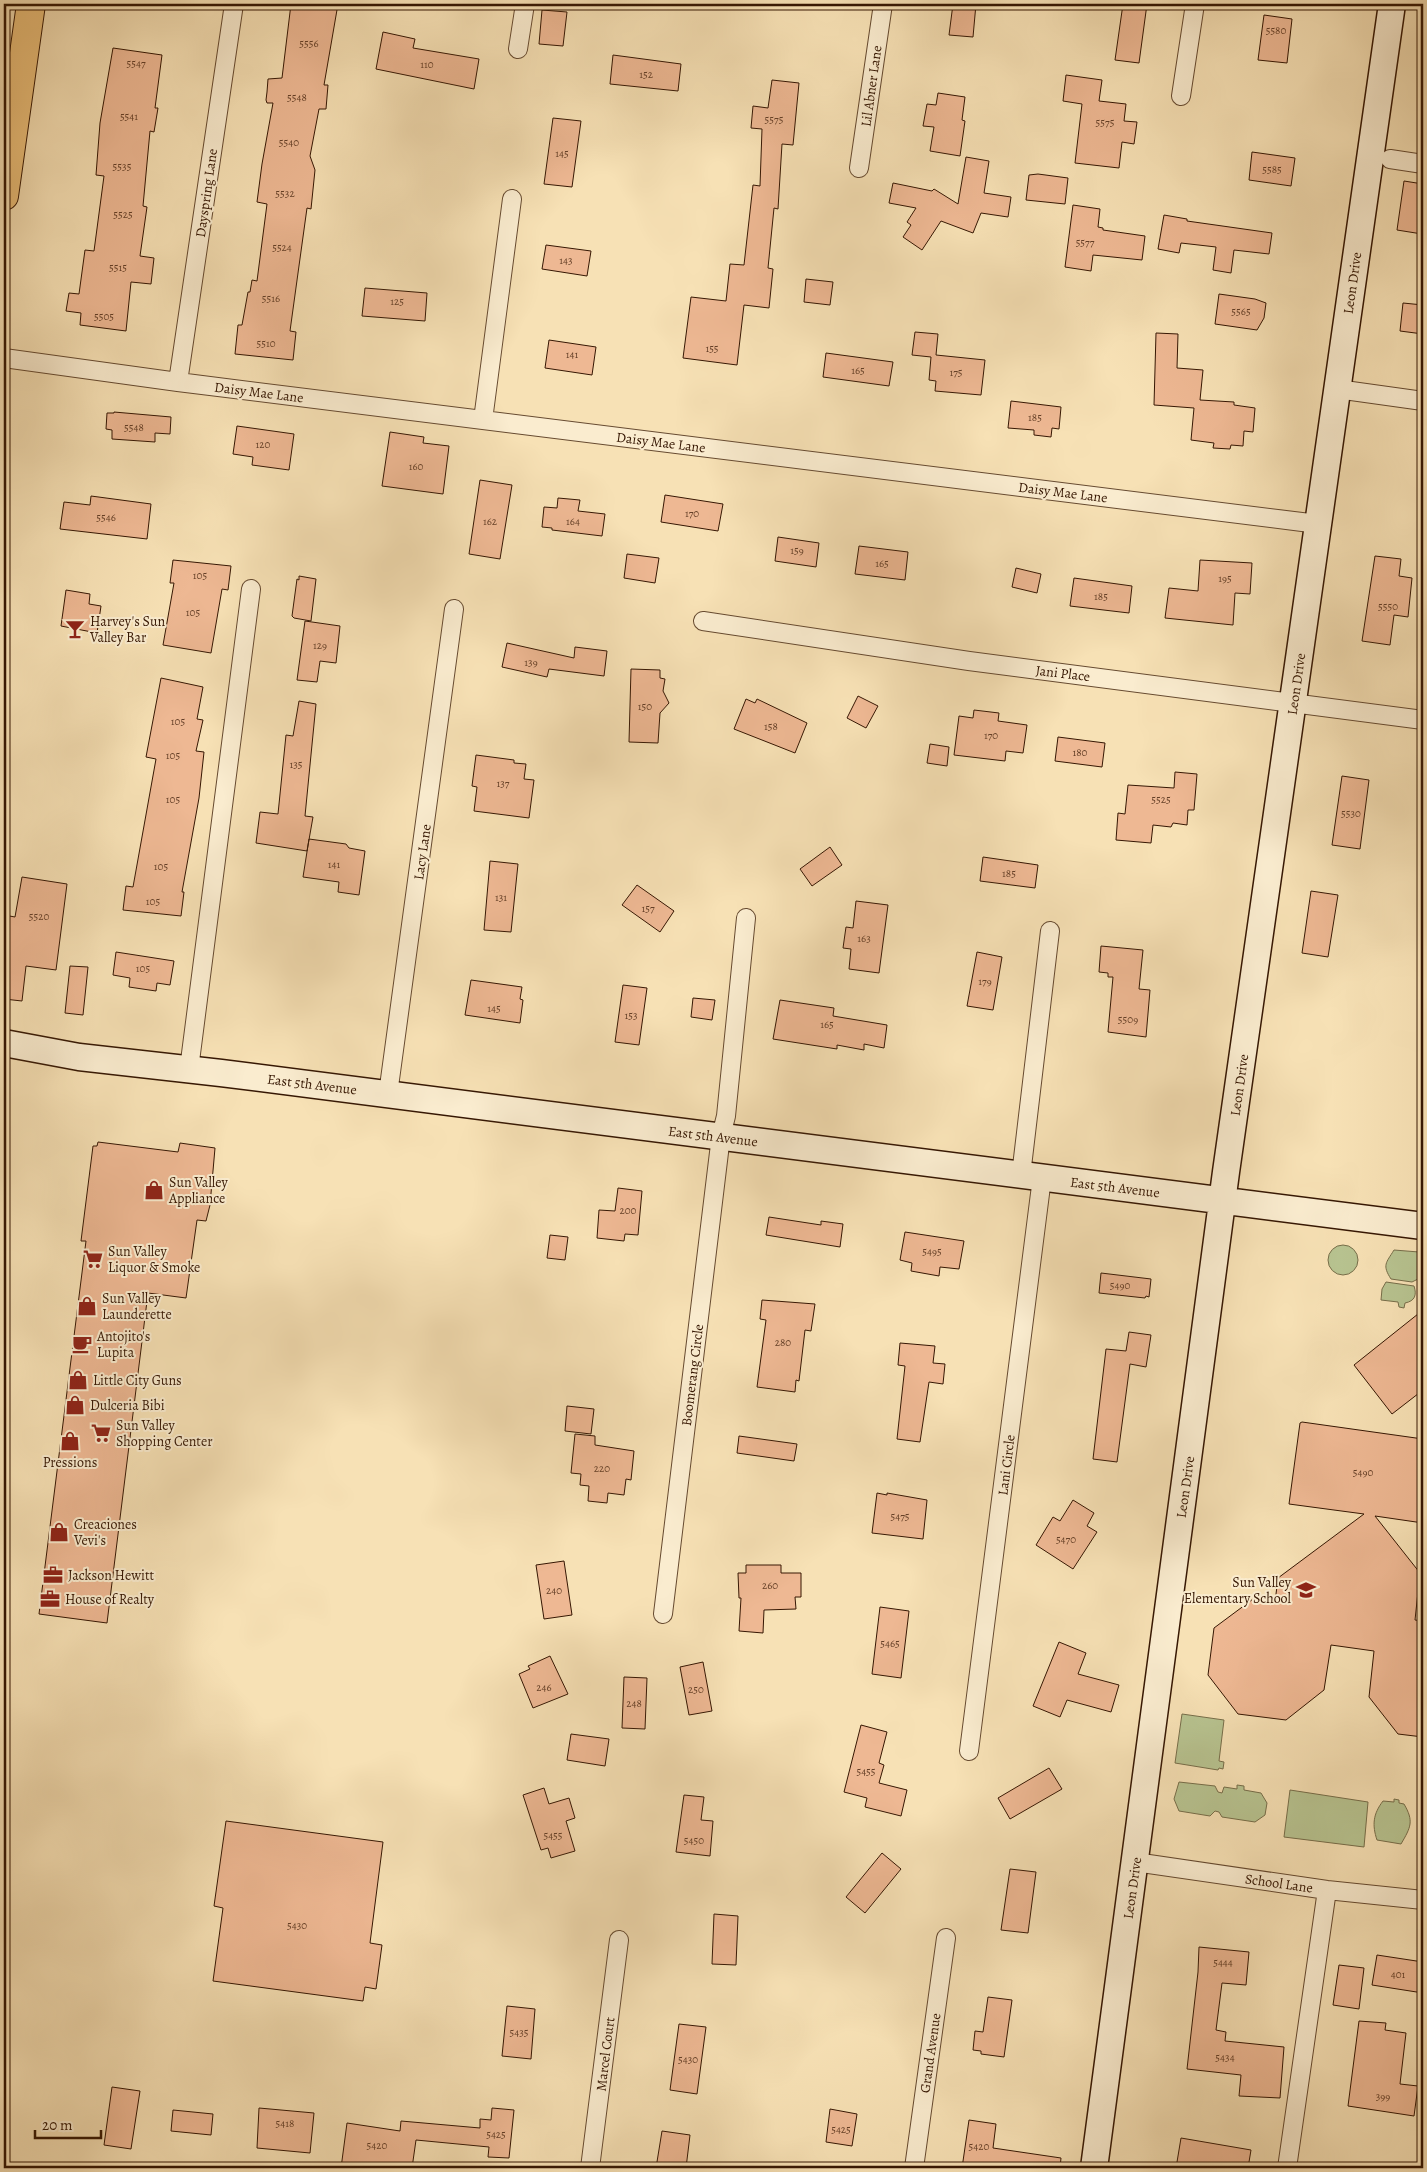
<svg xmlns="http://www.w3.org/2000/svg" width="1427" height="2172" viewBox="0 0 1427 2172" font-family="Alegreya,serif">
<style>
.green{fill:#b8c491;stroke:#776e4a}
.building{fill:#eeb893;stroke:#361703}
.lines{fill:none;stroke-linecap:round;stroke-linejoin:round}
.street-casing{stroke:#664a30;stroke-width:20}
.secondary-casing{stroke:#361703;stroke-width:29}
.primary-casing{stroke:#361703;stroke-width:30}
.street{stroke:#faeccf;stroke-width:18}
.secondary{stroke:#faeccf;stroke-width:26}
.primary{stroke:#ecc07a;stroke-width:28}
.labels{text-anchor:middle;stroke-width:4;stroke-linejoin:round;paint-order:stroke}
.number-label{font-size:11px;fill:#643f27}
.street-label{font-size:14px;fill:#361703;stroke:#faeccf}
.poi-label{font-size:14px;fill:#361703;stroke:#faeccf;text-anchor:start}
</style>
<rect width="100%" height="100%" fill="#f7e1b5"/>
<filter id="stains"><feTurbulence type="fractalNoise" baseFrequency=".004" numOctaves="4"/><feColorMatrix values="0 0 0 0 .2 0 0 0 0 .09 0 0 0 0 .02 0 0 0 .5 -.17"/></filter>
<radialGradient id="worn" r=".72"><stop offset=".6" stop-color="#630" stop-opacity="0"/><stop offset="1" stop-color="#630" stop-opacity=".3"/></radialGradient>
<!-- green -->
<path class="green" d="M1328 1260a15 15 0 1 1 30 0a15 15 0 1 1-30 0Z
M1394,1250L1419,1252L1423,1260V1282L1418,1279L1412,1282L1391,1279C1382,1265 1386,1263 1394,1250Z
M1386,1282L1414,1286C1417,1295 1415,1301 1405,1303L1404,1308L1399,1307L1398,1302L1381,1300L1382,1289Z
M1182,1714L1224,1720L1219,1761L1224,1762L1223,1769L1219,1768L1218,1770L1175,1763Z
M1179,1782L1215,1786L1218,1792L1222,1793L1224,1787L1237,1789V1785L1244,1786V1790L1261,1793L1267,1803L1265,1815L1255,1822L1222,1817L1219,1812L1215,1811L1210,1816L1179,1811L1174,1799Z
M1290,1790L1368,1802L1364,1847L1284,1837Z
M1394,1799L1399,1800V1803L1404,1804C1414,1821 1411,1827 1401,1844L1377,1840C1372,1825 1373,1814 1383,1801L1394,1802Z"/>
<!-- building -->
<path class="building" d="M291,4H338L324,85H328L326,109H319L310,156L315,170L311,209L307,208L290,331L296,332L293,360L235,354L238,325H242L248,292H250L252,280L257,281L267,204L257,202L262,164L273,103H267L266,100L267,92L268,79L282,78Z
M953,4H976L973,37L949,35Z
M1123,4H1147L1139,63L1115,60Z
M542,10L567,12L563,46L539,44Z
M1264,15L1292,19L1287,63L1258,60Z
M383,32L415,39L413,48L479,59L474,89L376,69Z
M113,48L162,55L155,108H158L154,132L150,131L143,206L147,207L140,256L154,258L151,284L131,282L126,331L80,325L81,313L66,311L69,293L79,294L85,250L94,251L104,176L96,175L100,123Z
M613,55L681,64L678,91L610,84Z
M1066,75L1102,80L1099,101L1126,104L1124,121L1137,122L1134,144L1122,142L1119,168L1075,163L1082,104L1063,101Z
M772,80L799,83L793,145L782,144L778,209L774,208L768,268L773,269L769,308L744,305L737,365L683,358L691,297L726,301L730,264L744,265L753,185L760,186L762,129L751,128L753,106L768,108Z
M938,93L965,97L962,120L965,121L960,156L930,151L934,127L923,126L927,104L936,105Z
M553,118L581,121L572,187L544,184Z
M1252,152L1295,158L1291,186L1249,180Z
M966,157L989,161L984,193L1011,197L1008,217L981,213L973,233L941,221L922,250L903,237L911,225L907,222L916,208L889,203L893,183L932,191L934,189L958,204Z
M1038,174L1068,178L1065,204L1026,200L1029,175Z
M1404,181L1423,184L1422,234L1397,230Z
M1073,205L1100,209L1098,227L1103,228V230L1145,236L1142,260L1093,255L1091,271L1065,267Z
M1164,215L1187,219V221L1272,233L1269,254L1234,250L1231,273L1213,270L1216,247L1181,243L1179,253L1158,249Z
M546,245L591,251L587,276L542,269Z
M806,279L833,282L830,305L804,302Z
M365,288L427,293L425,321L362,316Z
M1219,294L1255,299L1266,303L1264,318L1257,330L1215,324Z
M1403,303L1423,305V334L1400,331Z
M915,332L938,334L936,355L985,360L981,395L935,391L936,381L929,380L931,357L912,355Z
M1156,333L1178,334L1177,368L1203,370L1200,400L1234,402V405L1255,408L1253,432L1244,431L1243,446L1231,445L1230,449L1213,448L1214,443L1191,440L1194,408L1154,405Z
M549,340L596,347L592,375L545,368Z
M826,353L893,362L889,386L823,377Z
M1011,401L1061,407L1059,429L1052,428L1051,437L1034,435V430L1008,428Z
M114,412L171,417L170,434L155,433V442L112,439V430L106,429L107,413H114Z
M237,426L294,434L289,470L252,465L253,457L233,454Z
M390,432L424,437L423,443L449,446L443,494L382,486Z
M480,480L512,485L500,559L469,554Z
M665,495L723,504L718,531L661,522Z
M91,496L151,504L147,539L60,529L64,502L90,505Z
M558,498L580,500L578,511L605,514L602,536L552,530V528L542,527L544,507L557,508Z
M778,537L819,543L816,567L775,561Z
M859,546L908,552L905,580L855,574Z
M627,554L659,558L655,583L624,578Z
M1375,556L1401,559L1399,576L1412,578L1408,617L1394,615L1390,645L1362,641Z
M173,560L231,566L228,590L222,589L211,653L163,645L174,583H170Z
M1200,560L1252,563L1250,594L1235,593L1233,625L1165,618L1169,588L1198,591Z
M1016,568L1041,574L1037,593L1012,587Z
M299,576L316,579L311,621L294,618L292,616L297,579L299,580Z
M1074,578L1132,586L1129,613L1070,606Z
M66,590L90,594L89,604L101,606L97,633L61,626Z
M305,621L340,626L336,663L320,661L317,682L297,680Z
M507,643L574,658L575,647L607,651L604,676L549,669L547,677L502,667Z
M631,669L660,670V678L665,679L663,691L669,703L660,713L658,743L629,742Z
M161,678L203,687L197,719L203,720L196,751L204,752L199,798L182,892H184L181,916L123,910L126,886L133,887L156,759L146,757Z
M858,696L878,706L866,728L847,718Z
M746,699L755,703L757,699L807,723L795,753L734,729Z
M299,701L316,704L305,816L313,817L307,851L256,843L260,812L278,814L286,735L293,736Z
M974,710L999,713L998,721L1027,725L1023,753L1006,751L1005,761L954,755L959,716L973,718Z
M1058,737L1105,743L1102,767L1055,761Z
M930,744L949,747L947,766L927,763Z
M476,755L514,760V763L526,764L524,779L534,780L529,818L474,811L477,787L472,786Z
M1175,772L1197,774L1194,810H1188L1187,825L1173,823L1171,827L1153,825L1151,843L1116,840L1118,813L1125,814L1128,785L1174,788Z
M1342,776L1369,780L1360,849L1332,845Z
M309,839L346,844L349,848L365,851L359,895L338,892L339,882L303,877Z
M830,847L842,865L812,886L800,869Z
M983,857L1038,865L1035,888L980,881Z
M490,861L518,864L511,932L484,930Z
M22,877L67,884L56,970L26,966L22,1001L4,999V915L15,917Z
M637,885L674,911L660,932L622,905Z
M1311,891L1338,895L1328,957L1302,953Z
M856,901L888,905L879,973L849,969L851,949L843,948L846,927L853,928Z
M1101,946L1143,950L1139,989L1150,990L1146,1037L1108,1032L1113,977H1108V973L1099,972Z
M116,952L174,961L170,985L157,983L156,991L129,987L130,978L113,975Z
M977,952L1002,957L993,1010L967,1006Z
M70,966L88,967L83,1015L65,1013Z
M471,980L522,987L520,999L523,1000L520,1023L465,1015Z
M623,985L647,988L639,1045L615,1042Z
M693,998L715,1000L712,1020L691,1017Z
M780,1000L834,1008L833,1016L887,1025L884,1048L864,1044V1050L837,1045V1049L773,1039Z
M98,1142L178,1152L180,1143L215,1148L210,1205L206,1221L197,1220L186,1298L148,1293L107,1623L39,1614L86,1241H81L93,1146H97Z
M618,1188L642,1191L638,1235L625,1234L624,1241L597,1238L599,1210L615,1211Z
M769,1217L821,1225V1221L843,1224L840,1247L766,1235Z
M905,1232L964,1241L959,1269L940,1267L939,1276L911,1271L912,1263L900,1260Z
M550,1235L568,1237L565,1260L547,1258Z
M1101,1273L1151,1279L1149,1297L1146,1296L1145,1298L1099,1293Z
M762,1300L815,1304L811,1331L805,1330L799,1381L796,1380L795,1392L757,1387L766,1320L760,1319Z
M1423,1310V1390L1392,1414L1354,1365Z
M1129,1332L1151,1335L1146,1367L1130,1364L1117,1462L1093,1459L1106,1349L1126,1351Z
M900,1343L935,1346L933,1363L945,1364L943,1384L929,1382L920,1442L897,1439L905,1366L898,1365Z
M567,1406L594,1409L591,1434L565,1431Z
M1302,1422L1423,1439V1523L1375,1516L1420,1573L1415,1620L1423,1621V1737L1398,1734L1369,1697L1374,1651L1331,1645L1324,1690L1286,1720L1238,1714L1208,1675L1214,1628L1253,1599L1275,1602L1278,1578L1364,1514L1289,1504L1300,1423Z
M575,1434L595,1436V1445L634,1451L631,1480L626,1479L624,1495L608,1493L607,1503L588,1501L589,1486L580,1485L581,1474L571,1473Z
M739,1436L797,1444L794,1461L737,1453Z
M877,1493L887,1495V1493L927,1500L923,1539L872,1533Z
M1073,1500L1094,1513L1087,1526L1097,1532L1073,1569L1036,1545L1053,1517L1060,1521Z
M564,1561L572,1615L544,1619L536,1565Z
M746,1565H781V1573H801V1597H795L796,1609L764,1610L763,1633L739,1631L741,1598H739L738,1573H746Z
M880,1607L909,1611L901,1678L872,1674Z
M1059,1642L1086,1653L1078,1674L1119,1685L1111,1712L1067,1700L1060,1717L1033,1706Z
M550,1656L568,1694L533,1708L519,1674L530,1669L528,1666Z
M703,1662L712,1711L689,1715L680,1667Z
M624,1677L647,1678L645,1729L622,1728Z
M861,1725L887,1732L879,1763L884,1765L879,1783L907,1790L901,1816L865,1807L867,1798L844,1792Z
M571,1734L609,1739L605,1766L567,1760Z
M1049,1768L1062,1789L1010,1819L998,1798Z
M544,1788L549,1804L569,1798L575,1818L566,1821L575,1851L551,1858L548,1848L541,1850L523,1795Z
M684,1795L704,1797L701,1820L713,1821L710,1856L676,1852Z
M226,1821L383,1842L370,1943L382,1945L376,1989L365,1987L363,2001L213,1981L223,1908L214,1906Z
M882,1853L901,1869L865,1913L846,1897Z
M1010,1869L1036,1872L1028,1933L1001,1930Z
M714,1914L738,1916L736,1965L712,1964Z
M1199,1947L1249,1952L1246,1985L1222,1983L1216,2030L1226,2032L1225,2041L1284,2047L1280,2098L1239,2096L1241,2075L1187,2069L1198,1972Z
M1377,1955L1423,1962V1993L1372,1985Z
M1339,1965L1364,1968L1359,2009L1333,2005Z
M988,1997L1012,2000L1004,2057L981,2054V2051L973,2050L975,2031L983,2032Z
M507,2006L535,2009L531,2059L502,2056Z
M1359,2021L1386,2023L1385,2030L1406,2033L1400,2084L1418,2086L1414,2116L1348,2106Z
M679,2024L706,2027L697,2094L670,2090Z
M112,2087L140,2091L131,2149L104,2145Z
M259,2108L314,2113L310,2153L257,2148Z
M492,2108L514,2110L509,2158L488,2157L489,2147L416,2140L412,2168H341L347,2123L400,2131L401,2121L480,2128V2119L491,2120Z
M830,2109L857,2114L852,2146L826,2142Z
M173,2110L213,2114L211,2135L171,2131Z
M969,2120L996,2124L993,2148L1061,2158L1060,2168H962Z
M662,2131L690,2135L686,2168H656Z
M1181,2138L1251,2150L1248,2168H1176Z"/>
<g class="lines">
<defs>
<path id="street" d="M518,49L525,4
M1181,96L1195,4
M1390,159L1423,164
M859,168L883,4
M4,358L178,382L1318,524
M178,382L234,4
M1337,389L1423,401
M483,420L512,199
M703,621L969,661L1423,720
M189,1069L251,589
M388,1094L454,609
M1021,1175L1050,931
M663,1614L721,1136L726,1116L746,918
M969,1751L1042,1178
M1135,1862L1327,1890L1423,1900
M590,2168L619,1940
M914,2168L946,1938
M1287,2168L1327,1890"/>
<path id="secondary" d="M4,1043L79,1057L221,1073L1423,1226
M1094,2168L1226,1172L1392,4"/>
<path id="primary" d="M4,196L31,4"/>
</defs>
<!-- street casing -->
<use href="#street" class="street-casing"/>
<!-- secondary casing -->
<use href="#secondary" class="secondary-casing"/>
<!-- primary casing -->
<use href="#primary" class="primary-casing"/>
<!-- street -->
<use href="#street" class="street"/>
<!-- secondary -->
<use href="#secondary" class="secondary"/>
<!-- primary -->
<use href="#primary" class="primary"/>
</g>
<!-- icons -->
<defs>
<symbol id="bar-bare" viewBox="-9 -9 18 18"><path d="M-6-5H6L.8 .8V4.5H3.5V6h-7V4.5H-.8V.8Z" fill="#8f2418" stroke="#faeccf" stroke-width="2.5" paint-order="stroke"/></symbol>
<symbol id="shop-bare" viewBox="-9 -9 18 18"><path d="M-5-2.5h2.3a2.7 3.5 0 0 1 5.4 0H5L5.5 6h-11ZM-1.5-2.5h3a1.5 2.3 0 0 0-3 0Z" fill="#8f2418" stroke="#faeccf" stroke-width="2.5" paint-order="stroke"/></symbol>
<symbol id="supermarket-bare" viewBox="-9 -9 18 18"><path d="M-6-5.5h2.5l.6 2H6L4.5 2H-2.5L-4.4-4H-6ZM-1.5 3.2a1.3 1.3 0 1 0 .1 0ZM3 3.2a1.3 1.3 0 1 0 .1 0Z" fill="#8f2418" stroke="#faeccf" stroke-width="2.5" paint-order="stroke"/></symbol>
<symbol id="cafe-bare" viewBox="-9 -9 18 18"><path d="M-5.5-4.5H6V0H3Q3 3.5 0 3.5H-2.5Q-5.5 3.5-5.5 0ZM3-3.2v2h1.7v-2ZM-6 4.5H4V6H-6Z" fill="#8f2418" stroke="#faeccf" stroke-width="2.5" paint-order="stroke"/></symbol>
<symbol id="office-bare" viewBox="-9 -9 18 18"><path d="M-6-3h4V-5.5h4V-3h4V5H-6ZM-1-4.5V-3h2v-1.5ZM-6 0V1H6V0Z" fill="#8f2418" stroke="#faeccf" stroke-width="2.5" paint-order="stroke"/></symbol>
<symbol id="school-bare" viewBox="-9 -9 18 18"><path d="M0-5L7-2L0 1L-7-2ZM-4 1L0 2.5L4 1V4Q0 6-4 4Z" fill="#8f2418" stroke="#faeccf" stroke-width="2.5" paint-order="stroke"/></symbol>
</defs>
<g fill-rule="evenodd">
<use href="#bar-bare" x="61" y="615" width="28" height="28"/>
<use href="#shop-bare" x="140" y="1176" width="28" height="28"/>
<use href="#supermarket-bare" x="79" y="1245" width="28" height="28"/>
<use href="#shop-bare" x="73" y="1292" width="28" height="28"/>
<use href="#cafe-bare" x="68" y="1330" width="28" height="28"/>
<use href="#shop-bare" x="64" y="1366" width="28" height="28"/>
<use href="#shop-bare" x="61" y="1391" width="28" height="28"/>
<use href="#supermarket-bare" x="87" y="1419" width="28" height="28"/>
<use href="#shop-bare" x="56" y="1427" width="28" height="28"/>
<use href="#shop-bare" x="45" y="1518" width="28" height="28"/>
<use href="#office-bare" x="39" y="1561" width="28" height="28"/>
<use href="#school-bare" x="1292" y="1576" width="28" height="28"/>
<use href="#office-bare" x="36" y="1585" width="28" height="28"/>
</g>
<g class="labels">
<!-- number labels -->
<g class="number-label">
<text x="1276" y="34">5580</text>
<text x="309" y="47">5556</text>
<text x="136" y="67">5547</text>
<text x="427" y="68">110</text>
<text x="646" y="78">152</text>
<text x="297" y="101">5548</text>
<text x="129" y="120">5541</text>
<text x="774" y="123">5575</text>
<text x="1105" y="126">5575</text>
<text x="289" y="146">5540</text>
<text x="562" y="157">145</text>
<text x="122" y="170">5535</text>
<text x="1272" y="173">5585</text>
<text x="285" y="197">5532</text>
<text x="123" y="218">5525</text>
<text x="1085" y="246">5577</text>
<text x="282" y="251">5524</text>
<text x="566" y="264">143</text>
<text x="118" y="271">5515</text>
<text x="271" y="302">5516</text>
<text x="397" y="305">125</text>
<text x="1241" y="315">5565</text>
<text x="104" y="320">5505</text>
<text x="266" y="347">5510</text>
<text x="712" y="352">155</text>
<text x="572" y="358">141</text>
<text x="858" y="374">165</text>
<text x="956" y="376">175</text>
<text x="1035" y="421">185</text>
<text x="134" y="431">5548</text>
<text x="263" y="448">120</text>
<text x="416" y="470">160</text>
<text x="692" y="517">170</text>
<text x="106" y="521">5546</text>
<text x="490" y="525">162</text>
<text x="573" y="525">164</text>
<text x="797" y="554">159</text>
<text x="882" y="567">165</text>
<text x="200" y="579">105</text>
<text x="1225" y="582">195</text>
<text x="1101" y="600">185</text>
<text x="1388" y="610">5550</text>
<text x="193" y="616">105</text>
<text x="320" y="649">129</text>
<text x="531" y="666">139</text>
<text x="645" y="710">150</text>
<text x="178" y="725">105</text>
<text x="771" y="730">158</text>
<text x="991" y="739">170</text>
<text x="1080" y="756">180</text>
<text x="173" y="759">105</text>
<text x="296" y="768">135</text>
<text x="503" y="787">137</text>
<text x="173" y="803">105</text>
<text x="1161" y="803">5525</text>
<text x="1351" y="817">5530</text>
<text x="334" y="868">141</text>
<text x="161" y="870">105</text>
<text x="1009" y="877">185</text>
<text x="501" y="901">131</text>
<text x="153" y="905">105</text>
<text x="648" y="912">157</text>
<text x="39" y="920">5520</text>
<text x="864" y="942">163</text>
<text x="143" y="972">105</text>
<text x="985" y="985">179</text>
<text x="494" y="1012">145</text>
<text x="631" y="1019">153</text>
<text x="1128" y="1023">5509</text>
<text x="827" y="1028">165</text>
<text x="628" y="1214">200</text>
<text x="932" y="1255">5495</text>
<text x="1120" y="1289">5490</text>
<text x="783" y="1346">280</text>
<text x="602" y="1472">220</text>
<text x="1363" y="1476">5490</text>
<text x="900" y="1520">5475</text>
<text x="1066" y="1543">5470</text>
<text x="770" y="1589">260</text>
<text x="554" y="1594">240</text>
<text x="890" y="1647">5465</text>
<text x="544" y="1691">246</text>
<text x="696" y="1693">250</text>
<text x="634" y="1707">248</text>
<text x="866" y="1775">5455</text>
<text x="553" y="1839">5455</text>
<text x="694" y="1844">5450</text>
<text x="297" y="1929">5430</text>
<text x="1223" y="1966">5444</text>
<text x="1398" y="1978">401</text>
<text x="519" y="2036">5435</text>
<text x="1225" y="2061">5434</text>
<text x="688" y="2063">5430</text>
<text x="1383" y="2100">399</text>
<text x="285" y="2127">5418</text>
<text x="841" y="2133">5425</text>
<text x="496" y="2138">5425</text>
<text x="377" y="2149">5420</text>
<text x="979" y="2150">5420</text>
</g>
<!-- street labels -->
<g class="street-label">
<text transform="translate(871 86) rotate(-82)" y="5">Lil Abner Lane</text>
<text transform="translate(206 193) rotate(-82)" y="5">Dayspring Lane</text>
<text transform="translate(1352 283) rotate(-82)" y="5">Leon Drive</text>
<text transform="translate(259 392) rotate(7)" y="5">Daisy Mae Lane</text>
<text transform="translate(661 442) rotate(7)" y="5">Daisy Mae Lane</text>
<text transform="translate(1063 492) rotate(7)" y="5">Daisy Mae Lane</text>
<text transform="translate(1063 673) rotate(7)" y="5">Jani Place</text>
<text transform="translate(1296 684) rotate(-82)" y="5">Leon Drive</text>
<text transform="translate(422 852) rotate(-82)" y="5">Lacy Lane</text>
<text transform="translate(312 1084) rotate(7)" y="5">East 5th Avenue</text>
<text transform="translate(1239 1085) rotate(-82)" y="5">Leon Drive</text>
<text transform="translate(713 1136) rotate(7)" y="5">East 5th Avenue</text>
<text transform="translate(1115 1187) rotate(7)" y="5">East 5th Avenue</text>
<text transform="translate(692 1375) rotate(-83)" y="5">Boomerang Circle</text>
<text transform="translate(1006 1465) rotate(-83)" y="5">Lani Circle</text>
<text transform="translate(1185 1487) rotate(-82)" y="5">Leon Drive</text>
<text transform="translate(1279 1883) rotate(8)" y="5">School Lane</text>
<text transform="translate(1132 1888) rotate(-82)" y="5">Leon Drive</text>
<text transform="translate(930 2053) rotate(-82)" y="5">Grand Avenue</text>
<text transform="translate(605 2054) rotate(-83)" y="5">Marcel Court</text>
</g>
<!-- poi labels -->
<g class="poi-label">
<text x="90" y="626">Harvey's Sun<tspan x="90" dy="16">Valley Bar</tspan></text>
<text x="169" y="1187">Sun Valley<tspan x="169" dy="16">Appliance</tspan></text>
<text x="108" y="1256">Sun Valley<tspan x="108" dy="16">Liquor &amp; Smoke</tspan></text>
<text x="102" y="1303">Sun Valley<tspan x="102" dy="16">Launderette</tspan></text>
<text x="97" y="1341">Antojito's<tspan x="97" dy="16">Lupita</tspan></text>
<text x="93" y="1385">Little City Guns</text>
<text x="90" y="1410">Dulceria Bibi</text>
<text x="116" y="1430">Sun Valley<tspan x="116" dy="16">Shopping Center</tspan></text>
<text x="70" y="1467" text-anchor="middle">Pressions</text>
<text x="74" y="1529">Creaciones<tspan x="74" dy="16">Vevi's</tspan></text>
<text x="68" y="1580">Jackson Hewitt</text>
<text x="1291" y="1587" text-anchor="end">Sun Valley<tspan x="1291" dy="16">Elementary School</tspan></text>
<text x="65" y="1604">House of Realty</text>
</g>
</g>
<!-- margin -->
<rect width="1427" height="2172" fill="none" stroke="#f7e1b5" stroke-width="20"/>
<rect x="5" y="5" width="1417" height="2162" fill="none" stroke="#361703" stroke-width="2.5"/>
<rect x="10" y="10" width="1407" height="2152" fill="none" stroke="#361703"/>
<!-- scale -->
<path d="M35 2130v8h66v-8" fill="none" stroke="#361703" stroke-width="2.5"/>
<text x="42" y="2130" font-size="15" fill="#361703" stroke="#faeccf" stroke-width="4" paint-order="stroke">20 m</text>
<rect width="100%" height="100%" filter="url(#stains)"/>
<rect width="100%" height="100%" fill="url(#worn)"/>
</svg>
